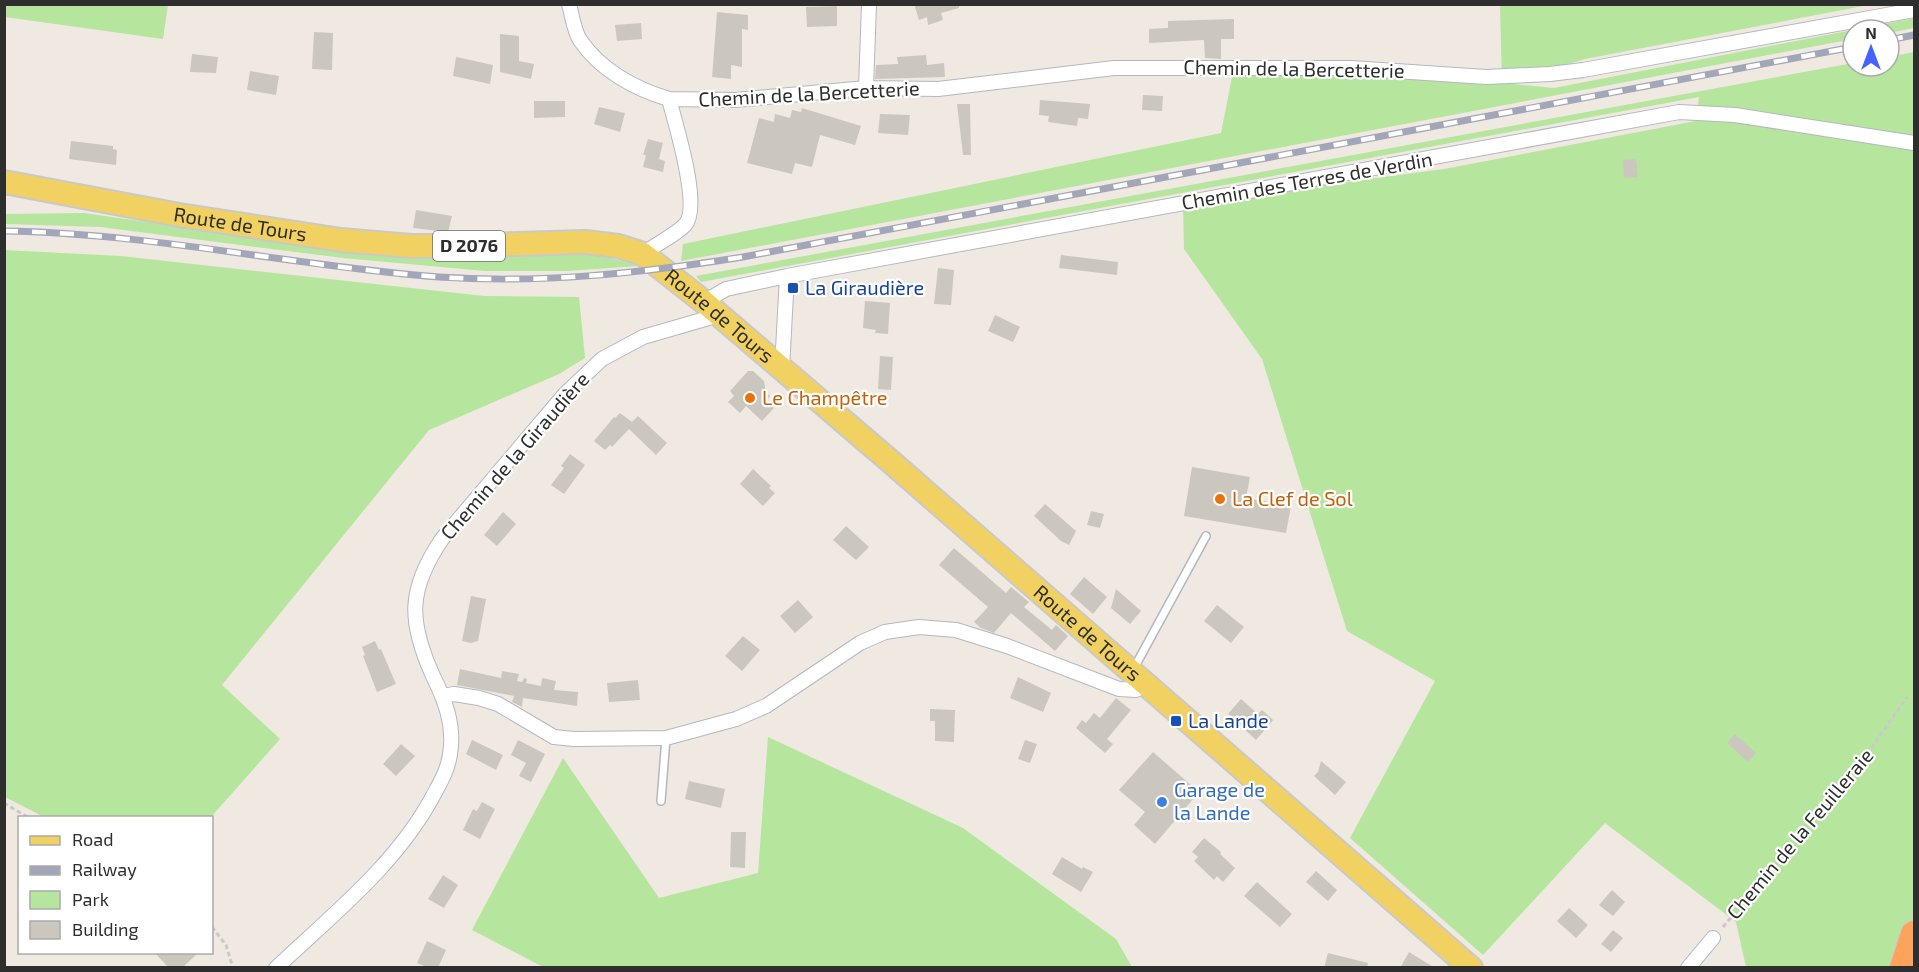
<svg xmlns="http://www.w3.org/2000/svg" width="1919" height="972" viewBox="0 0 1919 972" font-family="'Exo 2',sans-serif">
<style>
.green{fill:#b6e59e}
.building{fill:#cbc7bf}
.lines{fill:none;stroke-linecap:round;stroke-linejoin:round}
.service-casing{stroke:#b4b7c1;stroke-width:10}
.minor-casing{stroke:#b4b7c1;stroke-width:16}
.primary-casing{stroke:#c9c9c9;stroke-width:26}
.motorway-casing{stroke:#c9c9c9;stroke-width:28}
.path{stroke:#c9c9c9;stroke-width:3;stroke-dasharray:4.5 3;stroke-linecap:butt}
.service{stroke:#fff;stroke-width:7}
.minor{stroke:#fff;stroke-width:14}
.primary{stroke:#f2d163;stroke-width:22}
.motorway{stroke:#ffa35c;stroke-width:26}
.rail-casing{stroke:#a3a6b8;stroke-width:7}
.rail{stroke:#fff;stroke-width:4.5;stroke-dasharray:14;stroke-linecap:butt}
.transit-dot{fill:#1a4fb4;stroke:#fff;stroke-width:2}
.food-dot{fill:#e8710a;stroke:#fff;stroke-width:2}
.shop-dot{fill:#3f7fe0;stroke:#fff;stroke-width:2}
.labels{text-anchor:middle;stroke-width:4.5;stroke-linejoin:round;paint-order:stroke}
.shield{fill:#fff;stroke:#6d6d6d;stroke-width:1.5}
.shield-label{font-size:18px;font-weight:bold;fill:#2e2e2e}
.street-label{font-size:20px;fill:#2e2e2e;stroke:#fff}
.transit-label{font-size:20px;fill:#164399;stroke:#fff;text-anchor:start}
.food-label{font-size:20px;fill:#c56008;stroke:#fff;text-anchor:start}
.shop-label{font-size:20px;fill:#366cbe;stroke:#fff;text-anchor:start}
</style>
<rect width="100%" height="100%" fill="#efe9e1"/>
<!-- green -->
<path class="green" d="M5,4H168V5L163,39L5,17Z
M1500,5H1869L1585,59L1504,83L1554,88L1914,18V28L1889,33V30H1853V39L681,261L683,244L1221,133L1233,72L1502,83Z
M1914,52V967H1746L1736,922L1605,823L1483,955L1350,838L1435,681L1347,631L1262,359L1184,249L1183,204L1444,169L1696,121L1699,97L701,282L696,276L1853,63V66H1889V57Z
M84,213L264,239L416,256L478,257L567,253L600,255L639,266L567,271H485L343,258L100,227L5,224V214Z
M4,250L121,256L484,296L579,297L585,358L559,374L429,430L222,685L280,739L211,817H44L5,797Z
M768,737L963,828L1116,939L1132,967H543L472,930L563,758L659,898L758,873Z"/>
<!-- building -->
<path class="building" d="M914,4H959V8L941,13L943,20L928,25L927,17L919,20Z
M837,6V26L807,27L806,7Z
M717,12L748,15V30L742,29V67L731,65V79L712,77Z
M1234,19V39H1221V59L1205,58L1204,40L1149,43V29L1168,28V21Z
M641,23L642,39L617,41L615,25Z
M314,32L333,33L332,70L312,69Z
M500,34L519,36V61L534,64L531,79L500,72Z
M192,54L218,57L216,73L190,72Z
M926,55L927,65L944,63L945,77L875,79L876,65L898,64L897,57Z
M456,57L493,65L490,84L453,76Z
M250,71L279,76L276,95L247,90Z
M1143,95L1163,96L1162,111L1142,110Z
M1040,100L1090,104L1088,119L1078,118L1077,126L1048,122L1049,116L1039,115Z
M534,101H565V117L534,118Z
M957,104H970L971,155H963Z
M599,107L625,113L620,132L594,124Z
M802,108L861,126L855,145L820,135L812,167L795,163L792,174L747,163L759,118L774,122L775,114L790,118L792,110L801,112Z
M880,114L910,115L908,135L878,133Z
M648,139L663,143L659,159L665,161L663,172L643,167L646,155H643Z
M71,141L113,146V149L117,150L116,165L69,159Z
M1636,159L1638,177L1624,178L1623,160Z
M416,210L452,216L448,232L413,228Z
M1061,255L1118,262L1117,275L1059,268Z
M938,268L954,270L951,305L934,304Z
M865,301L890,303L888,334L875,333L876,330L863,328Z
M995,315L1020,327L1013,342L988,331Z
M880,356L893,357L891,390L878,389Z
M748,371H753L764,381L766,392L770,396L766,400L774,408L762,421L746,406L740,413L728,402L734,396L730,391Z
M620,413L632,422L638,416L667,443L656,455L629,429L612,447L610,445L605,450L594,441L614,417L615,418Z
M570,454L585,465L564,494L551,485L564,468L561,466Z
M1192,467L1250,477L1246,498L1291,506L1286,533L1184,516Z
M753,469L771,486L769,488L775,493L763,506L740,484Z
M1045,504L1076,531L1069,545L1061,541L1034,516Z
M1091,511L1104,514L1100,528L1087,525Z
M503,512L516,524L497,546L484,535Z
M846,526L869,547L856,560L833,540Z
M954,548L1006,593L1011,587L1029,602L1024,607L1052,630L1056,625L1068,636L1055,651L1011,613L994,633L981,628L974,622L988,607L939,565Z
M1084,577L1107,597L1093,614L1070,594Z
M1116,589L1141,611L1130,624L1111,608Z
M471,596L486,599L478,641L471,643L462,641Z
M798,600L813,617L795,633L780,616Z
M1217,605L1244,627L1231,643L1204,621Z
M743,636L760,650L742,671L725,656Z
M375,641L379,650L381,649L396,684L377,692L363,656L365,655L362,647Z
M460,669L501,678L502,671L519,674L517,681L522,682L524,678L527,679L526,683L541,686L542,678L556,681L554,690L578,692L577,706L523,698L522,707L512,702L514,696L457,685Z
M1018,677L1051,693L1043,712L1010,698Z
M638,680L640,700L609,702L607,683Z
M1116,698L1131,710L1107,739L1113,744L1105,753L1076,728L1082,720L1086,723L1094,713L1100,718Z
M1241,699L1258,714L1262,710L1273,720L1256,740L1228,714Z
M930,709L955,710L954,742L935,741V721H930Z
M1735,734L1756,753L1748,762L1727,743Z
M472,740L503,755L496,770L466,754Z
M518,740L545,754L531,782L519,776L526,763L511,755Z
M1025,740L1037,744L1030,763L1018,759Z
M401,744L415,756L396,776L383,764Z
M1153,752L1199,792L1155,844L1134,825L1145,812L1119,790Z
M1321,761L1346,782L1335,795L1314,776L1318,772Z
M689,781L725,789L721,808L685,799Z
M482,802L495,809L480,839L463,830L473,809L477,811Z
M731,832H746L745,868L730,867Z
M1204,838L1221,852L1220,854L1235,868L1223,882L1217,876L1214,880L1194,861L1198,857L1192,852Z
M1062,857L1082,869L1083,867L1093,872L1081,892L1052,874Z
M1316,871L1337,890L1328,901L1306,882Z
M443,875L458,885L444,908L428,899Z
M1257,882L1292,914L1280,927L1244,896Z
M1612,890L1625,902L1613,916L1599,905Z
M1569,908L1588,925L1576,938L1557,921Z
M1613,930L1623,938L1611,952L1601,944Z
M427,941L446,950L438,968H429L417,963Z
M154,952H199L182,968H169Z
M1409,952L1435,968H1400Z
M1328,953L1368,963L1367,968H1324Z"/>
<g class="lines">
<defs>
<path id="service" d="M1133,670L1206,536
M661,801L666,738"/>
<path id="minor" d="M569,4C572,15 574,31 580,40C600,70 635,89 669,99C675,123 702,207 685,225C674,236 656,244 643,254
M866,88L869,4
M669,99L735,100L866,88L938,89L1114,68H1351L1486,77L1550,74L1583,70L1914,10
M704,302L726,289L787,276L1679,112L1735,115L1914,143
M782,368L787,276
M443,696L454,694L479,698L498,704L554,737L574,739L666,738L736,719L766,706L860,643L885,632L919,627L956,630L1007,646L1119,689L1136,690L1146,684
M276,968C332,915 396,865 433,796C440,783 448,770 450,754C455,726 445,700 433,676C408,621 408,589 442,539L565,394L602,359L643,337L719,315
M1688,968L1713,938"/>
<g id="primary">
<path id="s1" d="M4,182L179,215L341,240L411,246H453L585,242L618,246L643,254L704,302L890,461L1471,968"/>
</g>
<path id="motorway" d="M1903,968L1914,934"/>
</defs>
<!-- service casing -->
<use href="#service" class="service-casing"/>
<!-- minor casing -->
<use href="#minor" class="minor-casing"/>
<!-- primary casing -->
<use href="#primary" class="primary-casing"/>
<!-- motorway casing -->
<use href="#motorway" class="motorway-casing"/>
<!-- path -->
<path class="path" d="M4,803L29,818
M212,927L226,945L233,968
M1723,927L1860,764L1907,697"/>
<!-- service -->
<use href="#service" class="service"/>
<!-- minor -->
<use href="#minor" class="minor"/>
<!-- primary -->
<use href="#primary" class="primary"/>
<!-- motorway -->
<use href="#motorway" class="motorway"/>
<defs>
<path id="rail" d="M1889,40L1914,35
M4,231C151,233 293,266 439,277C542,284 641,273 743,257L1853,47"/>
</defs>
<!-- rail casing -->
<use href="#rail" class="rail-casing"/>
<!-- rail -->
<use href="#rail" class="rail"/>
</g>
<!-- markers -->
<g class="transit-dot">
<rect x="787" y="282" width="12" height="12" rx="3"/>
<rect x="1170" y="715" width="12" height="12" rx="3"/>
</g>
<g class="food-dot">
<circle cx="750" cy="398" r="6"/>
<circle cx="1220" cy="499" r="6"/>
</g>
<circle class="shop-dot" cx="1162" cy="802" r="6"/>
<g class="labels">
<!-- shield labels -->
<rect class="shield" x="433" y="231" width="72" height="30" rx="4.5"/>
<g class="shield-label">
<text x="469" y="252">D 2076</text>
</g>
<!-- street labels -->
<g class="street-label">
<text transform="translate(1294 69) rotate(1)" y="7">Chemin de la Bercetterie</text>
<text transform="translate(809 94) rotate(-3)" y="7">Chemin de la Bercetterie</text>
<text transform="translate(1307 181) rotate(-10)" y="7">Chemin des Terres de Verdin</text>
<text dy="7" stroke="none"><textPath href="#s1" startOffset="240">Route de Tours</textPath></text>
<text dy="7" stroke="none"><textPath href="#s1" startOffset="744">Route de Tours</textPath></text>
<text transform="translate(515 456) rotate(-49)" y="7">Chemin de la Giraudière</text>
<text dy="7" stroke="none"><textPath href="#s1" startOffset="1230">Route de Tours</textPath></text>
<text transform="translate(1800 834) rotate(-50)" y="7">Chemin de la Feuilleraie</text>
</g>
<!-- transit labels -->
<g class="transit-label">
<text x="805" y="295">La Giraudière</text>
<text x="1188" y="728">La Lande</text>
</g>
<!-- food labels -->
<g class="food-label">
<text x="762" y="405">Le Champêtre</text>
<text x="1232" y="506">La Clef de Sol</text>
</g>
<!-- shop labels -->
<g class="shop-label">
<text x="1174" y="797">Garage de<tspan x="1174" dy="23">la Lande</tspan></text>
</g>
</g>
<!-- border -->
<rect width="1919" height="972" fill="none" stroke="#2e2e2e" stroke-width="12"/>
<!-- legend -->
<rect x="18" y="816" width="195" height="138" fill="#ffffff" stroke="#ababab" stroke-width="1.5"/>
<rect x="30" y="836" width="30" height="9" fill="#f2d163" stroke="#ababab" stroke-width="1.5"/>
<text x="72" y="846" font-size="18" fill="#2e2e2e">Road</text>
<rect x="30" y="866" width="30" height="9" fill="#a3a6b8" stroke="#ababab" stroke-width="1.5"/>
<text x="72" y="876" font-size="18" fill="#2e2e2e">Railway</text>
<rect x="30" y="891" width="30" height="18" fill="#b6e59e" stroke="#ababab" stroke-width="1.5"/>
<text x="72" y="906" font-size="18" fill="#2e2e2e">Park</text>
<rect x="30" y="921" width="30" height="18" fill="#cbc7bf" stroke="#ababab" stroke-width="1.5"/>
<text x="72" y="936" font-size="18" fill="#2e2e2e">Building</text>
<!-- north arrow -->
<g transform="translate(1871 48)"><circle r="28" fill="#ffffff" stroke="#ababab" stroke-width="1.5"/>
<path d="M0-4.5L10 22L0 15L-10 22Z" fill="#4264fb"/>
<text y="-9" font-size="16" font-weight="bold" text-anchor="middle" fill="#2e2e2e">N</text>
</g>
</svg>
